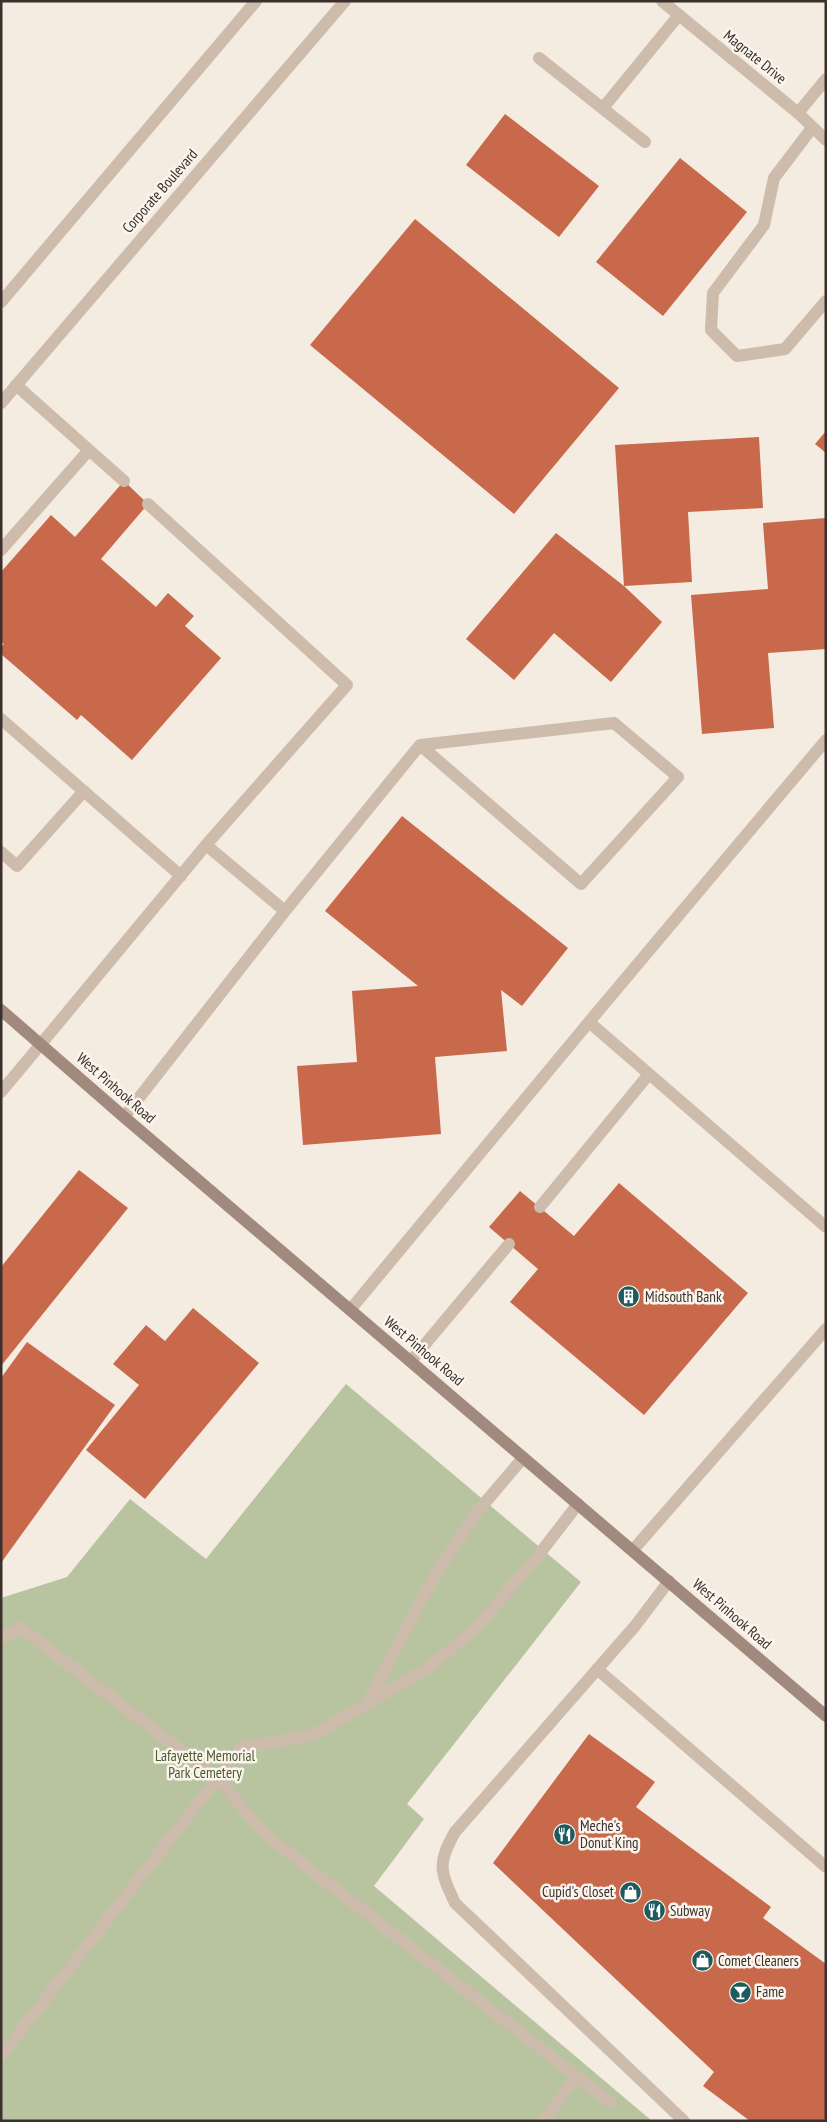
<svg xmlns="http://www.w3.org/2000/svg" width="827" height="2122" viewBox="0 0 827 2122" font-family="'PT Sans Narrow',sans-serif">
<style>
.green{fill:#b8c4a0}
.building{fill:#c8694b}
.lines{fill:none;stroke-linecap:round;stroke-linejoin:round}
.lane{stroke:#cdbbac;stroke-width:12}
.street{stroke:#cdbbac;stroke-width:12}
.secondary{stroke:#a18a7d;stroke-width:12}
.labels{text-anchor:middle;stroke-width:5;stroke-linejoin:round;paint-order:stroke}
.street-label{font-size:15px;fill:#3b302b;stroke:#fbf5ee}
.poi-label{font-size:15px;fill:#3b302b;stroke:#fbf5ee;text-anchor:start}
.park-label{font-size:15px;fill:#4a5a2e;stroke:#fbf5ee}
</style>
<rect width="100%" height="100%" fill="#f4ebe1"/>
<!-- green -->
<path class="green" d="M346,1384L581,1582L407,1804L424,1819L374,1886L652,2121H1V1598L67,1577L130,1499L206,1559Z"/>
<!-- building -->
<path class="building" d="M505,114L599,186L559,237L466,165Z
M680,158L747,212L663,316L596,262Z
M415,219L619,388L514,514L310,345Z
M826,431V453L815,444Z
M759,437L763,508L688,512L692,582L624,586L615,445Z
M124,481L148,504L101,559L156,607L168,593L194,616L185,626L221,658L132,760L81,715L77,720L1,654V647L4,644L1,642V572L51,515L75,537Z
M826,518V649L768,653L774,728L702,734L691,595L768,589L763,523Z
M556,533L624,586L662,622L611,682L554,633L514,680L466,639Z
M402,816L568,948L522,1006L501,990L507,1051L435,1057L441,1134L303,1145L297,1066L357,1062L352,991L418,986L325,911Z
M79,1170L128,1208L1,1366V1267Z
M619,1183L748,1293L644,1415L510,1302L538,1269L489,1227L520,1191L574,1236Z
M193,1308L259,1363L145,1499L86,1450L139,1385L113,1364L146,1325L165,1341Z
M27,1342L115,1405L1,1563V1378Z
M589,1734L655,1782L636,1807L771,1907L763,1918L826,1964V2121H750L703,2086L714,2072L493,1863Z"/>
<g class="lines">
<!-- lane -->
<path class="lane" d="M539,58L645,142
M603,108L679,15
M812,128L774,178L764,225L713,293L711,330L737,356L785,349L826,301
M89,450L124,481
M148,504L347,685L206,845
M1,550L89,450L16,385
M1,719L181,876
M1,852L17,866L84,791
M285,911L420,745L581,884L678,777L614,723L420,745
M589,1022L826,740
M41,1044L206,845L285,911L124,1117
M540,1207L649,1074
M350,1310L589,1022L826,1227
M411,1361L509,1244
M633,1550L826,1329
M669,1581L635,1626L455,1832C437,1864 440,1871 455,1903L684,2121
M1,1638L21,1628L218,1779L266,1835L611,2103
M597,1669L826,1867
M367,1703L436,1573L477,1512L523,1458
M1,2056L241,1748L313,1735L428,1668L475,1629L537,1557L578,1504
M543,2121L577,2076"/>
<!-- street -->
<path class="street" d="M662,1L798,113L826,140
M798,113L826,79
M1,302L256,1
M1,403L345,1
M1,1092L41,1044"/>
<!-- secondary -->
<path class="secondary" d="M1,1010L124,1117L826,1716"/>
</g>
<!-- icons -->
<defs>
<symbol id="building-disc" viewBox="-11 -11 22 22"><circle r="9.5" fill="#1f5a5e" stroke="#fbf5ee"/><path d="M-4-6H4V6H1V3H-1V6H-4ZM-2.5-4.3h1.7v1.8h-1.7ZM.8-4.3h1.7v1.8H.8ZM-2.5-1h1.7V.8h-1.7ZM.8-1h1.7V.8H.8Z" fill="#fff"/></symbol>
<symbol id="restaurant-disc" viewBox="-11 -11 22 22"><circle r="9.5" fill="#1f5a5e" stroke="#fbf5ee"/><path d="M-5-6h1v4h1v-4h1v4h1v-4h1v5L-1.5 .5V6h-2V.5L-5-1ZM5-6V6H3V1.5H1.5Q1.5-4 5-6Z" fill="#fff"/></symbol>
<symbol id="shop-disc" viewBox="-11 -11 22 22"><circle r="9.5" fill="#1f5a5e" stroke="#fbf5ee"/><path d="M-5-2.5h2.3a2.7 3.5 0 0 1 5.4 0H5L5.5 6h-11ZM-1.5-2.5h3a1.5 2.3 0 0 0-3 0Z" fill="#fff"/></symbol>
<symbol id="bar-disc" viewBox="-11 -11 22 22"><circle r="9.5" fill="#1f5a5e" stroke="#fbf5ee"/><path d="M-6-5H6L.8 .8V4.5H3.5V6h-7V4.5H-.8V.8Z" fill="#fff"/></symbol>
</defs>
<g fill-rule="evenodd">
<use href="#building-disc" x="616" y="1284" width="25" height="25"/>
<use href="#restaurant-disc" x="552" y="1822" width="25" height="25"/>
<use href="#shop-disc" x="618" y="1880" width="25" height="25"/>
<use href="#restaurant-disc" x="642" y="1898" width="25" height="25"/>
<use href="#shop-disc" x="690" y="1948" width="25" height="25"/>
<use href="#bar-disc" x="728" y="1980" width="25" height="25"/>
</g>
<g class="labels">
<!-- street labels -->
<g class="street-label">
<text transform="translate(755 57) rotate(39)" y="5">Magnate Drive</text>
<text transform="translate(160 191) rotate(-49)" y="5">Corporate Boulevard</text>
<text transform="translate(116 1088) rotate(41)" y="5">West Pinhook Road</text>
<text transform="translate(424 1351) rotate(40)" y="5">West Pinhook Road</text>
<text transform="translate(732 1614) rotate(41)" y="5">West Pinhook Road</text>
</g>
<!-- poi labels -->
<g class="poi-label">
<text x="645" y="1302">Midsouth Bank</text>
<text x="580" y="1831">Meche's<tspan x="580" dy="17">Donut King</tspan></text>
<text x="614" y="1897" text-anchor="end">Cupid's Closet</text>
<text x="670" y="1916">Subway</text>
<text x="718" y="1966">Comet Cleaners</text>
<text x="756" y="1997">Fame</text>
</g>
<!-- park labels -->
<g class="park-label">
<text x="205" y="1761">Lafayette Memorial<tspan x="205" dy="17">Park Cemetery</tspan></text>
</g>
</g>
<!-- border -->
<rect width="827" height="2122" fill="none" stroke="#3b302b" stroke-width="5"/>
</svg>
